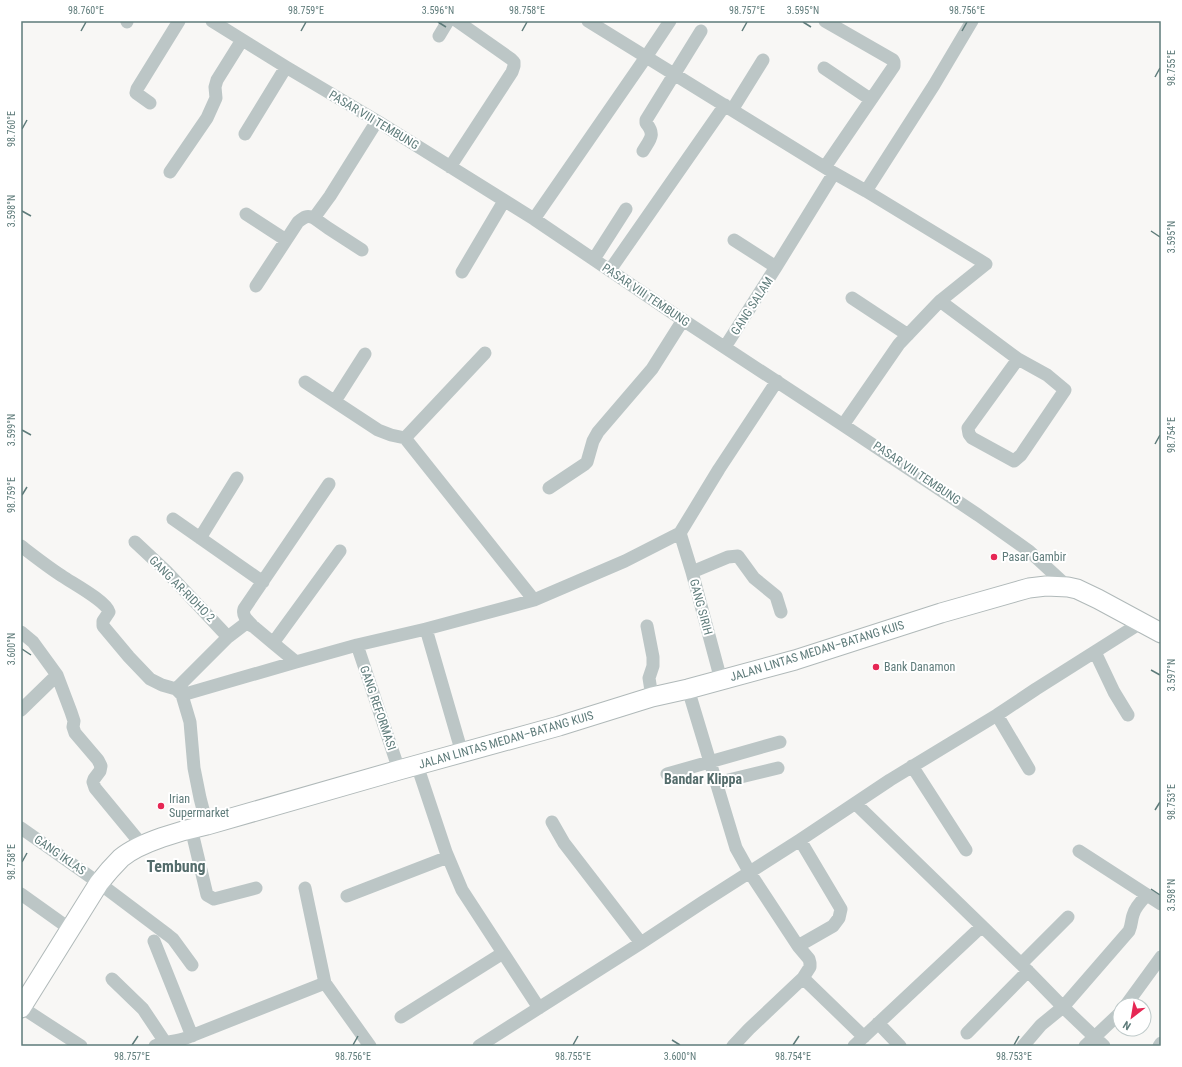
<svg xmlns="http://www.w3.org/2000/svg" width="1182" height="1067" viewBox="0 0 1182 1067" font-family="'Roboto Condensed',sans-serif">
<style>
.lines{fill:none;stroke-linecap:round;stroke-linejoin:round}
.highway-casing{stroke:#b0b9b9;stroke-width:21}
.minor{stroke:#bcc6c6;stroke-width:13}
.highway{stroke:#fff;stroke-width:19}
.ticks{fill:none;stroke:#5e7b7a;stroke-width:1.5}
.poi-dot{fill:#e62754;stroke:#fff;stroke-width:1.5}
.labels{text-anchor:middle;stroke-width:4;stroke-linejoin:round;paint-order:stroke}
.street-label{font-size:12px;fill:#5e7b7a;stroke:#fff}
.poi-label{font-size:12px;fill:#5e7b7a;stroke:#fff;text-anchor:start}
.quarter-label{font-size:14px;font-weight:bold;fill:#546c6b;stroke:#fff}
.district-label{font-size:16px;font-weight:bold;fill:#546c6b;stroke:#fff}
.neatline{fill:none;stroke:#5e7b7a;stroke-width:1.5}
.ticks-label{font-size:10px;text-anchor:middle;fill:#5e7b7a}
</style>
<rect width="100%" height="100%" fill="#f8f7f5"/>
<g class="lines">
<defs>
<path id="highway" d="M21,1008L99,883C106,874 113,866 121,858C140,842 183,830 207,825L399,770L559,726L652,697L688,689L795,660L941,613L1029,588L1046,586L1068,587L1077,589L1098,599L1161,633"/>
</defs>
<!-- highway casing -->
<use href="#highway" class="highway-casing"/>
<!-- minor -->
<path class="minor" d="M212,21L286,67L377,121L534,219L683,320L843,425L978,515L1029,551L1068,587
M588,21L834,173L866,191L986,264L940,301L899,344L843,425
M825,21L893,60L894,62V66L825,167
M127,22V21
M439,36L448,21
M824,68L870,99
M150,103L136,93L137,89L179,21
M732,110L763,60
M245,134L286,67
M643,151C650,139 656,135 646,123V120L701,31
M450,167L512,72L514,66V62L511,59L457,21
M170,172L207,118L216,98L215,87L217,80L242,40
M866,191L934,85L972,21
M246,214L286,240
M314,218L328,228L362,250
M534,219L646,57L670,21
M734,240L776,267
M594,259L626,209
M610,270L725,105
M462,272L504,201
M256,286L298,222C304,217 307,215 314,218L330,196L377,121
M852,298L908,335
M940,301L1018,359L1047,375L1065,390L1025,449L1021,455L1014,461L972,438L969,434L968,428L1018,359
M725,347L776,267L834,173
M305,382L378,430L391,435L405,438L534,600
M335,401L365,354
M405,438L485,353
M549,488L585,464L587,462L593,441L598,432L652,369L683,320
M173,519L263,582
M680,533L692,572L721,680
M200,538L237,478
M135,542L166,571L228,637
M21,546C34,556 48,567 62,576C72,583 106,601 109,612L103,621V626L129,657L150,679L162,685L176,689L182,695
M692,572L728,557L738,556L754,578L776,596L781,612
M252,625C247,620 242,616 244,609L329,484
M647,626L653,657V666L649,678L652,697
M426,629L462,753
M21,632L33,642L57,675L71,712L74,721L73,727L75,733L98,760L101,766L100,771L94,779L93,782L95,788L142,845
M273,643L340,551
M357,645L399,770
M1095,652L1114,692L1128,715
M176,689L228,637L245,624H248L254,627L273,643L296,662
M688,689L736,848L750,873L798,946L809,959L810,963V967L803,978L749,1029L733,1046
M182,695L296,662L357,645L426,629L534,600L625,561L680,533L719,469L777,381
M182,695L190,722L194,768L200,798L207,825
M21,710L57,675
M997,715L1029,769
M417,765L446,852L462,890L539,1008
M912,766L966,850
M667,774L780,742
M716,783L778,768
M856,804L1021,964L1063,1007L1104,1046
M552,822L564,843L641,943
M21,828L99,883L168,935L173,939L192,965
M191,828L207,895L214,899L256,888
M1079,851L1161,904
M305,888L325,983
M21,894L70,929
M347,896L448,857
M154,941L192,1036
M798,946L833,926L839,918L841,909L800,840
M1021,964L1068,917
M803,978L864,1037
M112,979L143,1009L165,1042
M1126,1005L1161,957
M21,1007L81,1046
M401,1017L503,953
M878,1023L900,1046
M967,1033L1028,971
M155,1046C164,1041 176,1042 186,1038L325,983L370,1046
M479,1046L641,943L703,902L800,840L890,780L997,715L1036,689L1142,622
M854,1046L981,927
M1023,1046L1041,1025L1063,1007L1129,931C1132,924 1131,921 1133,915C1135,907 1142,900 1147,895
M1085,1046L1120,1013
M1159,1046L1161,1043"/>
<!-- highway -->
<use href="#highway" class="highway"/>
</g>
<!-- ticks -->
<path class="ticks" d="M438,22L446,27M803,22L811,27M81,31L86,22M301,31L306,22M522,31L527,22M742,31L747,22M962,31L967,22M1155,77L1160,68M22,129L27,120M22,211L31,216M1151,231L1160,237M22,430L31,435M1155,444L1160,435M22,495L27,487M22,649L31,655M1151,670L1160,675M1155,810L1160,802M22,862L27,853M1151,889L1160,895M672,1040L680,1045M132,1045L138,1036M353,1045L358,1036M573,1045L578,1036M793,1045L799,1036M1014,1045L1019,1036"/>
<!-- markers -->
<g class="poi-dot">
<circle cx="994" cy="557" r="4"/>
<circle cx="876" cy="667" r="4"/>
<circle cx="161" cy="806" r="4"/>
</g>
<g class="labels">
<!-- street labels -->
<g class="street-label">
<text transform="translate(374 120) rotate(31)" y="4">PASAR VIII TEMBUNG</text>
<text transform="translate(646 295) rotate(34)" y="4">PASAR VIII TEMBUNG</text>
<text transform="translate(752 306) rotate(-57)" y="4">GANG SALAM</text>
<text transform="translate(917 473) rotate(34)" y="4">PASAR VIII TEMBUNG</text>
<text transform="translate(182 589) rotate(45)" y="4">GANG AR-RIDHO 2</text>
<text transform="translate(701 607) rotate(75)" y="4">GANG SIRIH</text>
<text transform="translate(817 651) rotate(-17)" y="4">JALAN LINTAS MEDAN–BATANG KUIS</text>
<text transform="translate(378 708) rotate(71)" y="4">GANG REFORMASI</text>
<text transform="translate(506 740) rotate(-16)" y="4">JALAN LINTAS MEDAN–BATANG KUIS</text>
<text transform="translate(60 855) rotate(35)" y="4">GANG IKLAS</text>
</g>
<!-- poi labels -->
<g class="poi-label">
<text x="1002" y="561">Pasar Gambir</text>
<text x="884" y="671">Bank Danamon</text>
<text x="169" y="803">Irian<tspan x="169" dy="14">Supermarket</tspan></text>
</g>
<!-- quarter labels -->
<g class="quarter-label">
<text x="703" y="784">Bandar Klippa</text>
</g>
<!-- district labels -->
<g class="district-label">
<text x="176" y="872">Tembung</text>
</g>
</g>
<!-- border -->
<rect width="1182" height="1067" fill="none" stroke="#ffffff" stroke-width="44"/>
<!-- north arrow -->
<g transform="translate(1132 1017) rotate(211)"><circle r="19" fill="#ffffff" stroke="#bfcaca"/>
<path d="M0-3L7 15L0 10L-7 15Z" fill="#e62754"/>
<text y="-6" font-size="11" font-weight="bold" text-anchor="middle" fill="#5e7b7a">N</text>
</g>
<rect x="22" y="22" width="1138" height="1023" class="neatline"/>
<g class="ticks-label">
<text x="86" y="14">98.760°E</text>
<text x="306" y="14">98.759°E</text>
<text x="438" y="14">3.596°N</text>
<text x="527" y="14">98.758°E</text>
<text x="747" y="14">98.757°E</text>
<text x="803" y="14">3.595°N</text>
<text x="967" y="14">98.756°E</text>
<text transform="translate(1171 68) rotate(-90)" y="4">98.755°E</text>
<text transform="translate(11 129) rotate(-90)" y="4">98.760°E</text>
<text transform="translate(11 211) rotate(-90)" y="4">3.598°N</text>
<text transform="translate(1171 237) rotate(-90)" y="4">3.595°N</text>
<text transform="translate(11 430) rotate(-90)" y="4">3.599°N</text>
<text transform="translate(1171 435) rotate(-90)" y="4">98.754°E</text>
<text transform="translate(11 495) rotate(-90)" y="4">98.759°E</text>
<text transform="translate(11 649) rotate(-90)" y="4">3.600°N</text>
<text transform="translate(1171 675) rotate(-90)" y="4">3.597°N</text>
<text transform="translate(1171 802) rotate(-90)" y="4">98.753°E</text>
<text transform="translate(11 862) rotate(-90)" y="4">98.758°E</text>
<text transform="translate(1171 895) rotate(-90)" y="4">3.598°N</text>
<text x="132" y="1060">98.757°E</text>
<text x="353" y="1060">98.756°E</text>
<text x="573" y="1060">98.755°E</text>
<text x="680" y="1060">3.600°N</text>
<text x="793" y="1060">98.754°E</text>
<text x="1014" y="1060">98.753°E</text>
</g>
</svg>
